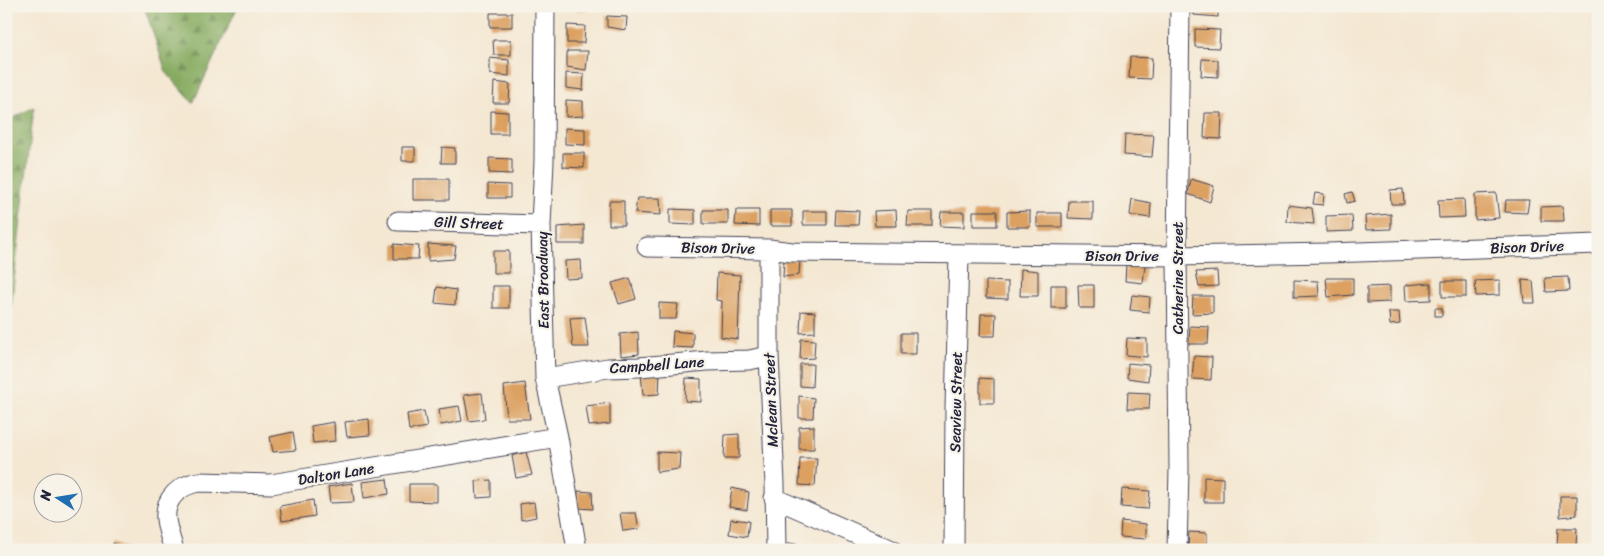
<svg xmlns="http://www.w3.org/2000/svg" width="1604" height="556" viewBox="0 0 1604 556" font-family="Sriracha,sans-serif">
<style>
.forest{fill:url(#forest-firs);stroke:#54664e}
.building{fill:#dca061}
.lines{fill:none;stroke-linecap:round;stroke-linejoin:round}
.minor-casing{stroke:#424052;stroke-width:21}
.minor{stroke:#fff;stroke-width:19}
.labels{text-anchor:middle;stroke-width:4.5;stroke-linejoin:round;paint-order:stroke}
.street-label{font-size:15px;fill:#22223b;stroke:#f7f3e8}
</style>
<defs>
<pattern id="forest-firs" width="22" height="20" patternUnits="userSpaceOnUse" patternTransform="scale(1.25)"><rect width="22" height="20" fill="#86ab60"/><path d="M5 1l3.5 6h-7zM16 11l3.5 6h-7z" fill="#6d8b50"/></pattern>
</defs>
<rect width="100%" height="100%" fill="#f7f3e8"/>
<filter id="ink" filterUnits="userSpaceOnUse"><feTurbulence type="fractalNoise" baseFrequency=".02" numOctaves="2"/><feDisplacementMap in="SourceGraphic" scale="10" xChannelSelector="R" yChannelSelector="G"/><feConvolveMatrix kernelMatrix="1 2 1 2 8 2 1 2 1" color-interpolation-filters="sRGB"/></filter>
<filter id="wash" filterUnits="userSpaceOnUse"><feTurbulence type="fractalNoise" baseFrequency=".0096" numOctaves="4" result="noise"/><feDisplacementMap in="SourceGraphic" scale="20" xChannelSelector="R" yChannelSelector="G"/><feGaussianBlur stdDeviation="1.12" result="paint"/><feColorMatrix in="noise" values="0 0 0 0 0 0 0 0 0 0 0 0 0 0 0 0 0 1.4 0 .05"/><feComposite in="paint" operator="in"/></filter>
<g filter="url(#wash)">
<rect width="100%" height="100%" fill="#f4e8d3"/>
<!-- forest -->
<path class="forest" d="M144,6H238L193,103L166,72Z
M34,107L6,352V122Z"/>
<g id="blocks">
<!-- building -->
<path class="building" d="M568,6H588L587,11L568,9Z
M1194,6H1218V17L1194,15Z
M490,13H512V27H490Z
M607,16L627,17L626,30L607,27Z
M567,25L585,26L584,43H567Z
M1195,29L1220,30L1219,48L1195,47Z
M493,40H511V55H494Z
M567,51H588L586,70L567,67Z
M1130,57L1152,58L1151,79L1129,78Z
M490,58L509,60V76L490,74Z
M1202,59L1218,60V77L1201,76Z
M566,73L584,74L583,90L566,88Z
M494,82L510,84L509,103H493Z
M566,100L583,101V116L566,117Z
M491,111L508,112V134H491Z
M1205,113H1222L1221,139L1204,138Z
M565,128L585,129V145L565,144Z
M1125,134L1154,135L1152,157L1124,155Z
M402,147H415V161H402Z
M442,147L455,148V163H441Z
M563,153H584V168L563,167Z
M489,158L512,159V174L489,173Z
M413,179H449V200H413Z
M1191,179L1214,186L1210,202L1188,194Z
M488,184L510,185V198H488Z
M1403,189L1404,204H1391L1390,190Z
M1352,192L1355,201L1347,203L1345,194Z
M1315,193L1324,194L1323,205L1313,204Z
M1496,193L1499,218L1475,220V194Z
M637,198H660L661,215L635,213Z
M1132,199L1151,203L1150,218L1130,215Z
M1464,199L1465,217L1439,218L1438,200Z
M1506,200H1529L1527,213L1505,212Z
M609,201H624V225H609Z
M1069,201H1093V219L1068,218Z
M1288,205L1312,208L1314,224L1287,222Z
M1563,206L1564,221H1541V207Z
M670,209L695,210V225L670,224Z
M703,210H728V224H703Z
M736,210H759V226L735,225Z
M770,210H792V226H770Z
M836,210L859,211L858,225H835Z
M896,210L897,226H875L874,211Z
M803,211H827V225H803Z
M908,211H932V226H907Z
M973,211H997V226H973Z
M1030,211V227H1007V212Z
M941,212H964V227L940,226Z
M1037,213H1062V227H1037Z
M1391,214V229L1366,230L1365,216Z
M1352,215L1353,231L1326,232V216Z
M584,225V244H557V227Z
M394,244L419,246L418,259H394Z
M428,244L456,246L454,259L428,261Z
M493,251H509V273H493Z
M784,259L800,260L799,275L783,277Z
M581,260L582,278L566,279L565,261Z
M1126,264L1145,265L1143,283L1125,281Z
M1021,269L1038,271V296H1020Z
M1217,271L1218,286L1199,287L1196,272Z
M717,273L740,275L738,339L721,337L722,301L716,300Z
M1568,277L1569,291L1546,292L1545,278Z
M630,278L636,299L619,304L612,283Z
M1326,278H1353V295L1328,297Z
M1294,280L1318,281L1319,296L1294,297Z
M1500,280V295L1476,296L1475,281Z
M1522,280L1533,281L1535,303H1524Z
M986,281L1008,282V299L986,298Z
M1442,281H1466V297H1442Z
M1431,283V300L1406,301L1405,285Z
M1051,285H1066V308H1051Z
M1078,285H1094V308H1079Z
M493,286H509V308H493Z
M1390,286V302L1367,303V287Z
M437,287L456,290L455,305L435,303Z
M1132,295L1150,297L1149,312L1130,310Z
M1193,296H1213V313L1192,314Z
M659,303L678,304L676,319H659Z
M1435,308H1442V316H1435Z
M801,311L815,312V332L800,333Z
M1389,312H1399L1400,324L1390,325Z
M981,314H996L995,336H980Z
M585,317L589,347H573L570,318Z
M1190,326L1209,327L1208,344H1189Z
M673,331L693,333V348L672,347Z
M638,332L639,354L621,356L620,334Z
M901,333H916V354H901Z
M1127,338L1147,339V357L1126,355Z
M801,339L815,340L814,358L800,359Z
M1194,356L1212,357L1211,380L1192,379Z
M1128,363L1149,365L1148,381L1127,378Z
M800,364H813L812,387L800,386Z
M660,372L659,394L643,395L641,373Z
M686,378L701,379V402L685,401Z
M980,378L994,379V403H980Z
M525,383L530,419H507L504,386Z
M1128,392L1150,393L1149,409H1127Z
M482,393L485,419L469,421L464,395Z
M799,396L814,398L813,418H799Z
M610,403V424L589,426L586,406Z
M459,406L462,421L441,425L439,409Z
M424,411L427,427L409,430L407,414Z
M369,419L370,435L347,437L345,422Z
M334,422L335,441L313,443L311,426Z
M814,426V449H799V427Z
M293,432L296,450L273,452L270,437Z
M739,434V458H724L725,435Z
M526,452L532,475L516,478L512,456Z
M657,452L680,453L679,469L657,472Z
M800,458H817L815,486L799,485Z
M1204,477L1223,478V502H1204Z
M387,479L389,494L364,498L362,482Z
M491,480V497L477,498L476,481Z
M352,483L354,502L330,503L328,487Z
M409,484H437V502L409,501Z
M732,488L749,492L747,510L729,507Z
M1122,489L1150,491L1148,509L1121,507Z
M578,491L592,492L593,509L578,508Z
M1560,496H1577V515L1560,517Z
M313,500L315,516L282,521L280,506Z
M534,502L536,517L521,520L520,504Z
M620,513H636L639,529L623,531Z
M731,519L749,521L747,537L729,534Z
M1121,521L1146,524V539L1120,537Z
M1558,528H1577L1576,546H1557Z
M1189,532L1207,533V550H1188Z
M113,543L126,548L125,550H112Z
M788,543L802,545V550H788Z
M1133,547L1150,548V550H1133Z"/>
</g>
</g>
<g filter="url(#ink)">
<use href="#blocks" fill-opacity="0" stroke="#424052" stroke-width="1"/>
<g class="lines">
<defs>
<path id="minor" d="M545,6L544,161L541,225L545,378L558,437L577,550
M398,221L541,225
M647,247L769,249L792,252L1177,256L1328,253L1598,244
M769,249V356L775,484L776,550
M545,378L608,368L639,367L707,361L749,360L769,356
M774,498L892,550
M174,550C171,540 167,529 166,519C164,498 180,485 199,482L271,484L558,437
M954,550L955,408L959,255
M1177,550L1179,469L1177,256L1180,6"/>
</defs>
<!-- minor casing -->
<use href="#minor" class="minor-casing"/>
<!-- minor -->
<use href="#minor" class="minor"/>
</g>
</g>
<g class="labels">
<!-- street labels -->
<g class="street-label">
<text transform="translate(469 223) rotate(2)" y="5">Gill Street</text>
<text transform="translate(1527 247) rotate(-2)" y="5">Bison Drive</text>
<text transform="translate(718 248) rotate(1)" y="5">Bison Drive</text>
<text x="1122" y="261">Bison Drive</text>
<text transform="translate(1178 278) rotate(-90)" y="5">Catherine Street</text>
<text transform="translate(543 280) rotate(-91)" y="5">East Broadway</text>
<text transform="translate(657 365) rotate(-4)" y="5">Campbell Lane</text>
<text transform="translate(771 400) rotate(-92)" y="5">Mclean Street</text>
<text transform="translate(956 402) rotate(-89)" y="5">Seaview Street</text>
<text transform="translate(336 474) rotate(-9)" y="5">Dalton Lane</text>
</g>
</g>
<!-- margin -->
<rect width="1604" height="556" fill="none" stroke="#f7f3e8" stroke-width="25"/>
<!-- north arrow -->
<g transform="translate(58 498) rotate(282)"><circle r="24" fill="#f7f3e8" stroke="#a29fa3"/>
<path d="M0-4L9 19L0 12L-9 19Z" fill="#1f6fb2"/>
<text y="-8" font-size="14" font-weight="bold" text-anchor="middle" fill="#22223b">N</text>
</g>
</svg>
